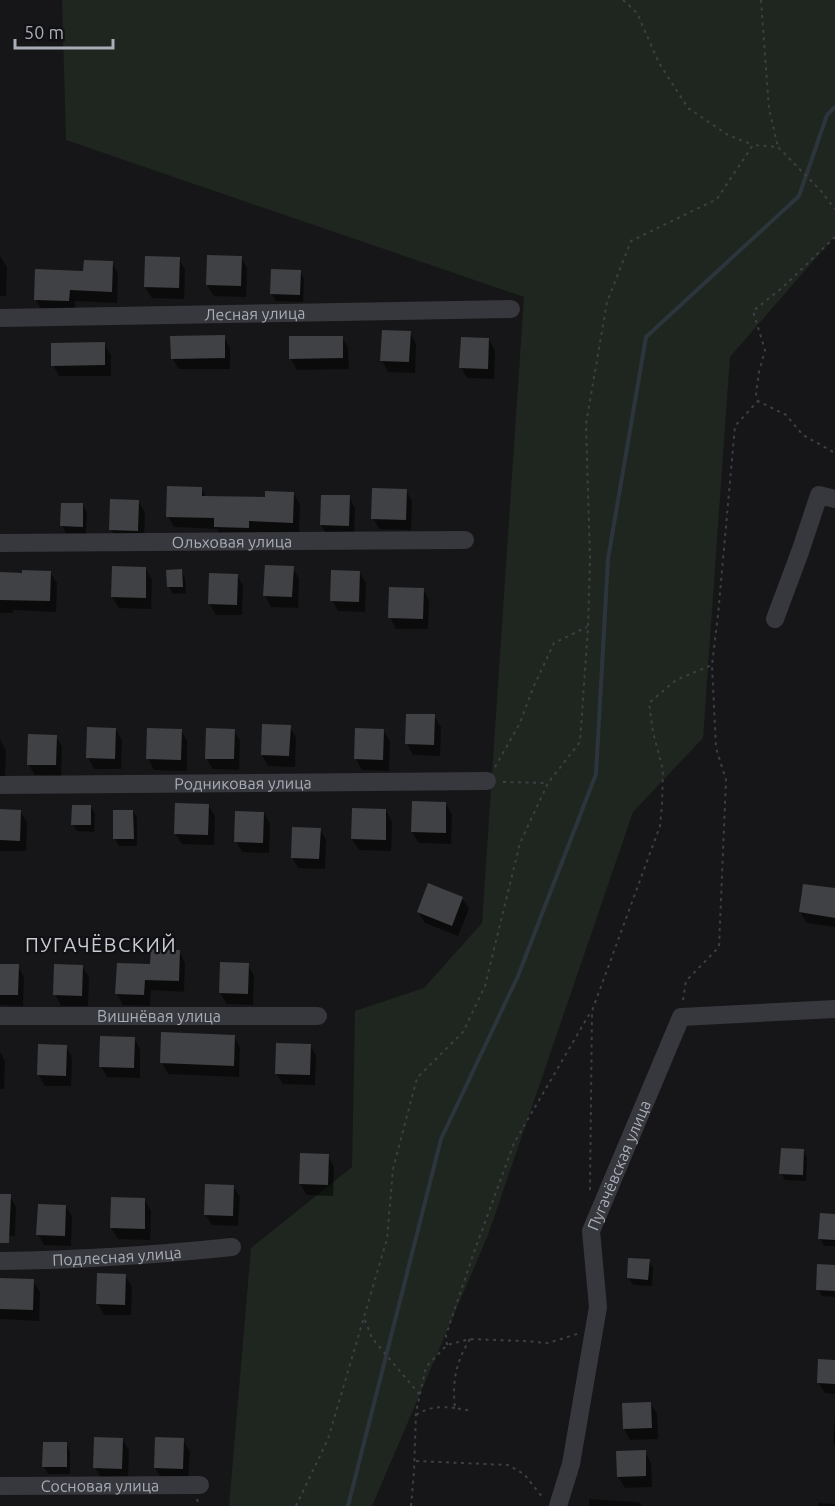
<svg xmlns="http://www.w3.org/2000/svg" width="835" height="1506" viewBox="0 0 835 1506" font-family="Ubuntu,sans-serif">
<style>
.green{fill:#1e261f}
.shadow{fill:#0007}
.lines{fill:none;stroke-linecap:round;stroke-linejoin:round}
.stream{stroke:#2c353c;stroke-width:4}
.building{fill:#404145}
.path{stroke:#3d3f44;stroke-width:2;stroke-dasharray:3 4.5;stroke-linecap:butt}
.minor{stroke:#37383d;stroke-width:18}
.labels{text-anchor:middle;stroke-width:4.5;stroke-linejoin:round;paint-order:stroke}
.street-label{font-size:16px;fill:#a8adb8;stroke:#111113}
.quarter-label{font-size:20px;letter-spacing:1.5px;fill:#c9ccd4;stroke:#111113}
</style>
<rect width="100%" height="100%" fill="#161618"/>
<!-- green -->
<path class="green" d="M62,0H835V236L730,357L703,738L633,812L488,1235L372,1506H229L251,1248L352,1167L355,1011L424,988L482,923L524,297L66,140Z"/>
<!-- shadow -->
<path class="shadow" d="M0,256L7,267L6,296H0Z
M241,257L247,268L246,297L214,296L207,285Z
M179,259L185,270L184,299L152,298L145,287Z
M112,262L118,274L117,303L75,301V312L42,311L36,300L85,272Z
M300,272L304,279L303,302L276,301L272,294Z
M410,332L416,344L415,373L388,372L382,361Z
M224,337L230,348V369H179L172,358Z
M342,337L348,348L349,369L297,370L291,359Z
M489,339L495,351L494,379L467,378L461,367Z
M104,344L111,355V376H59L53,365Z
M201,488L206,497L266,499L293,493L300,504L299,533L254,532V538L222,537L217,529L174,527L168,516Z
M406,490L412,501L411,530L379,529L373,518Z
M349,497L355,508L354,537L328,536L321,525Z
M138,501L145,512L144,541L117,540L111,529Z
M63,504L82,505L87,512L86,534L66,533L62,526Z
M293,568L299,579L298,608L271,607L265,596Z
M146,569L152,580L151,609L119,608L112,597Z
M181,571L185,578L186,593L173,594L169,587Z
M50,572L57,583L56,612L13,610V613H0V573L24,574Z
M359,572L366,583L365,612L338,611L332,600Z
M237,575L243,586L242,615H216L209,603Z
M423,589L429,600L428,629H396L390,617Z
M434,716L441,727L440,756L413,755L407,744Z
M290,727L296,738L295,767L268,766L262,755Z
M116,729L122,741L121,769H94L88,757Z
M181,730L187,741V771L154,770L148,758Z
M234,730L240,741L239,770L213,769L206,758Z
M384,731L390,742L389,771L362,770L356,759Z
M56,736L62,747L61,776L35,775L28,764Z
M0,739L6,751L5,780L0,779Z
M446,804L452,815L451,844L419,843L412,832Z
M208,805L215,816L214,845L182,844L175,833Z
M91,807L95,814L94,832L77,831L73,824Z
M386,810L392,822L391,851L359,850L352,839Z
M0,811H20L27,822L26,851H0Z
M133,811L137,818V846H119L115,839Z
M264,813L270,824L269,853L242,852L236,841Z
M320,829L326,840L325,869L298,868L292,857Z
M835,890V927L807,923L800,912Z
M462,898L469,909L458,936L425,923L418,912Z
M179,951L185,963L184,992L151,990L150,1006L123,1005L117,994L152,966Z
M0,965L18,966L24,977L23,1006L0,1005Z
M248,965L254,976L253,1005L227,1004L220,993Z
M82,966L89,977L88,1006H61L55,994Z
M234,1036L240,1048L239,1077L168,1074L162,1063Z
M134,1038L140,1049V1078L107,1077L101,1066Z
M310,1045L316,1056L315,1085L283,1084L276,1073Z
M66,1046L72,1058L71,1086H45L38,1074Z
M0,1052L5,1061L4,1089H0Z
M803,1150L807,1158L806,1181L785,1180L781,1173Z
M328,1156L334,1167L333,1196L307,1195L300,1184Z
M233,1186L240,1197L238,1226L212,1225L205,1214Z
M0,1195L10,1196L16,1207L15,1236L0,1235Z
M145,1200L151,1211L150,1240L118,1239L111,1228Z
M66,1206L72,1217L71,1246L44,1245L38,1234Z
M835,1216V1246H824L820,1239Z
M649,1261L653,1268L652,1286L633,1285L629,1278Z
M835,1266V1297L822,1296L818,1289Z
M125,1275L132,1287L131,1315H104L98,1304Z
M33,1281L40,1292L39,1321L0,1319V1282Z
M835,1361V1394L825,1393L818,1382Z
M650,1403L657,1414L658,1439L630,1440L624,1429Z
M835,1418V1445L833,1442Z
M122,1439L129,1450L128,1479L101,1478L95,1467Z
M183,1440L190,1451L188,1480L162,1479L155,1468Z
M66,1444L70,1451V1474H48L44,1467Z
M645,1452L651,1463L652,1487L625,1488L618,1477Z
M589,1499L639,1502L642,1506H589Z
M818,1503L835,1504V1506H818Z"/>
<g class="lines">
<!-- stream -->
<path class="stream" d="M348,1506L441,1139L518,976L596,774L608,559L646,337L799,196L827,115L835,107"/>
</g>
<!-- building -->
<path class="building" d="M207,255L242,256L241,286L206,285Z
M145,256L180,257L179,288L144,287Z
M84,260L113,261L112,292L70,290L69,301L34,300L35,269L83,271Z
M271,269L301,270L300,295L270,294Z
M382,330L411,331L409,362L380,361Z
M225,335V358L171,359L170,336Z
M289,336H343V358L289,359Z
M461,337L489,338L488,369L459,368Z
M105,342V365L51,366V343Z
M167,486L202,487V496L265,497V491L294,492L293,523L249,521V528L214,527V518L166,517Z
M372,488L407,489L406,520L371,519Z
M321,495H350L349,526L320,525Z
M110,499L139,500L138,531L109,530Z
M61,503H83V527L60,526Z
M265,565L294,566L292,597L263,596Z
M112,566L146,567V598L111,597Z
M182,569L183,587H167L166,570Z
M22,570L51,571L50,601L0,600V572L22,573Z
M331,570L360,571L359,602L330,601Z
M209,573L238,574L237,605L208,604Z
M389,587L424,588L423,619L388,618Z
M406,714H435L434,745L405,744Z
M262,724L291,725L289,756L261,755Z
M87,727L116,728L115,759L86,758Z
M147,728L182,729L181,760L146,759Z
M206,728L235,729L234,759H205Z
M355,728L384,729L383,760L354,759Z
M28,734L57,735L56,765H27Z
M412,801L446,802V833L411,832Z
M175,803L209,804L208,835L174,834Z
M72,805H91V825H71Z
M352,808L386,809V840L351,839Z
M0,809L21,810L20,841L0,840Z
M113,810H133L134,839H113Z
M235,811L264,812L263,843L234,842Z
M292,827L321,828L319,859L291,858Z
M428,883L463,897L452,926L417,912Z
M803,884L835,888V918L799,912Z
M151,949L180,950L179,981L145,980L144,995L115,994L117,963L150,964Z
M220,962L249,963L248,994L219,993Z
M0,964H19L18,995H0Z
M54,964L83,965L82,996L53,995Z
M161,1032L235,1035L234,1066L160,1063Z
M100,1036L135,1037L134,1068L99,1067Z
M276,1043L311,1044L310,1075L275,1074Z
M38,1044L67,1045L66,1076L37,1075Z
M781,1148L804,1149L803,1175L779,1174Z
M300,1153L329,1154L328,1185L299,1184Z
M205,1184L234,1185L233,1216L204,1215Z
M0,1194H11L9,1243H0Z
M111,1197L145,1198V1229L110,1228Z
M38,1204L66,1205L65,1236L36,1235Z
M820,1213L835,1214V1240L818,1239Z
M628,1258L650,1259L648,1280L627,1278Z
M817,1264L835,1265V1291L816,1290Z
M97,1273L126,1274L125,1305L96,1304Z
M0,1278L34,1279L33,1310L0,1309Z
M818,1359L835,1360V1384L817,1383Z
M651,1402L652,1428L623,1429L622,1403Z
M94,1437L123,1438L122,1469L93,1468Z
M155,1437L184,1438L183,1469L154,1468Z
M43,1442H67V1467H42Z
M646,1450V1476L617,1477L616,1451Z"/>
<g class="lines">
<!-- path -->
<path class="path" d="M623,0L637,13L659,63L688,108L728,135L753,145
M761,0L769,109L778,147
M835,237L782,288L753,311L765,350L759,372L756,394L758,401L786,415L803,435L835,453
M495,767L520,723L533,688L554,643L587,627
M503,782L548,783
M683,1000L686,981L719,947L726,780L716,748L712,665
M590,1190L592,1011L660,826L662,805L663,770L653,732L649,703L676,680L712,665L718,615L735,426L758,401
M365,1320L372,1338L420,1395
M470,1339C456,1362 452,1381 455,1408L472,1411
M447,1345L446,1335L473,1255L514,1143L590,1013
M416,1415C429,1407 440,1406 455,1408
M416,1461L508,1465L524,1474L543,1498
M197,1499L199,1506
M296,1506L328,1439L387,1239L393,1169L417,1078L463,1032L485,986L520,843L548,783L580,742L588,627L590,559L586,424L607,302L631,241L717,199L753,145L778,147L821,191L835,209
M411,1506L414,1472L416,1412L426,1367L447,1345L470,1339L524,1341L548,1343L577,1334"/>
<!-- minor -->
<g class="minor">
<path id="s1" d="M0,318L511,309"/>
<path id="s2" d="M0,543L465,540"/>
<path d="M775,619L800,552L819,495L835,499"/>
<path id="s3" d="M0,785L487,781"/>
<path id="s4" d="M0,1016H318"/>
<path id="s5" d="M0,1261C78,1260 155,1255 232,1247"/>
<path id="s6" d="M0,1486L200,1485"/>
<path id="s7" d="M558,1506L571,1464L598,1307L591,1231L681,1017L835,1009"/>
</g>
</g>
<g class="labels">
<!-- street labels -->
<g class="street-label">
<text dy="6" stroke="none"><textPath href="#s1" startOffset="255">Лесная улица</textPath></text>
<text dy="6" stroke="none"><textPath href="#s2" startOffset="232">Ольховая улица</textPath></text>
<text dy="6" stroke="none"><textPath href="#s3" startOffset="243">Родниковая улица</textPath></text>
<text dy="6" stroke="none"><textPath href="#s4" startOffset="159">Вишнёвая улица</textPath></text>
<text dy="6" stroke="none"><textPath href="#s7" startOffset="351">Пугачёвская улица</textPath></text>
<text dy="6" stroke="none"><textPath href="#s5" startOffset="117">Подлесная улица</textPath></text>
<text dy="6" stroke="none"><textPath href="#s6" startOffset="100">Сосновая улица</textPath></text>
</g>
<!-- quarter labels -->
<g class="quarter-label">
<text x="101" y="952">ПУГАЧЁВСКИЙ</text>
</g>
</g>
<!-- scale -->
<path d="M15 39v9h98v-9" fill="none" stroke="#a8adb8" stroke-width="3"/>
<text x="24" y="39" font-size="18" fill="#a8adb8" stroke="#111113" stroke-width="4.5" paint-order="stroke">50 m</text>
</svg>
